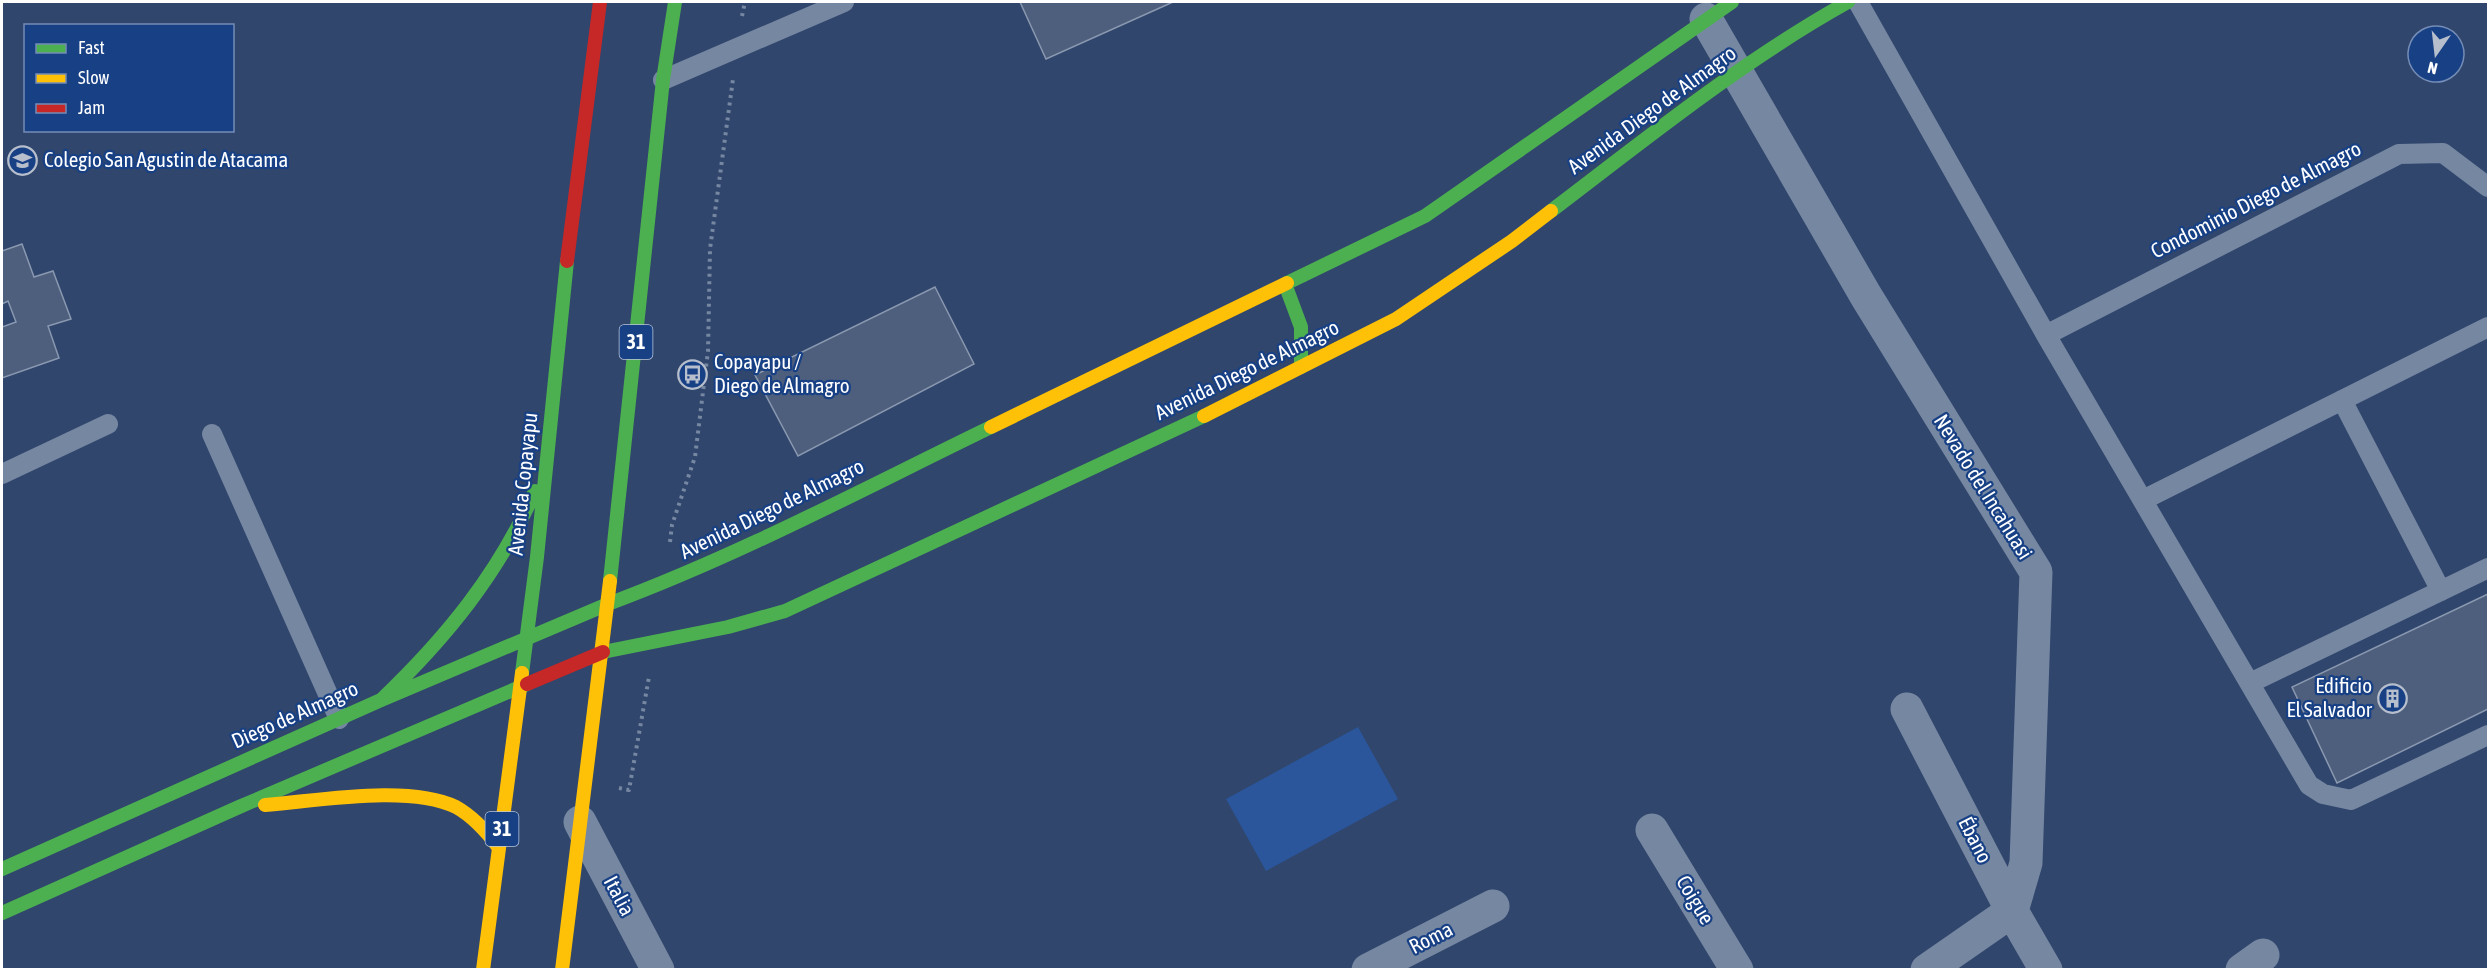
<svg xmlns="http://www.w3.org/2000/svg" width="2490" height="971" viewBox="0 0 2490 971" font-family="'Asap Condensed',sans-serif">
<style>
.pitch{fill:#2b569c}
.building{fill:#4d5f7d;stroke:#8a98b0;stroke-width:1.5}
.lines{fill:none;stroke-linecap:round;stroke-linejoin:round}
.path{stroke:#7687a2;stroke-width:4;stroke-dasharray:3 4.5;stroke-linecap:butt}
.lane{stroke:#7687a2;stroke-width:20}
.street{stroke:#7687a2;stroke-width:33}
.fast{stroke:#4caf50;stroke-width:14}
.slow{stroke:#ffc107;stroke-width:14}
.jam{stroke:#c62828;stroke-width:14}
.labels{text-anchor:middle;stroke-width:4.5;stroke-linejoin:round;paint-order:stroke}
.shield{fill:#174085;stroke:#b9c6da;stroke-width:1.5}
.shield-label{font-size:20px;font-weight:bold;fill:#fff}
.street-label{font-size:21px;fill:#fff;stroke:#174085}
.poi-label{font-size:21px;fill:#fff;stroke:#174085;text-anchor:start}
</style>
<rect width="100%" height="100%" fill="#30466c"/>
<!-- pitch -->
<path class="pitch" d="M1358,727L1398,799L1266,871L1226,799Z"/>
<!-- building -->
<path class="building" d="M1020,2H1173L1046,59Z
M22,244L34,277L53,271L71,319L48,326L59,358L2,378V327L16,322L8,301L2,304V251Z
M935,287L974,364L798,456L755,375Z
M2488,594V709L2337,783L2292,687Z"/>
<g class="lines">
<!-- path -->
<path class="path" d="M742,16L745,2
M670,542L672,525L695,457L708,351L710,249L733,79
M619,788L629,790L649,677"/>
<!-- lane -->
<path class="lane" d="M1858,2L2046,335L2309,785L2323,794L2351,800L2488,735
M663,80L844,2
M2046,335L2399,154L2443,153L2488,187
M2342,400L2441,591
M212,434L339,719
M2,474L108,424
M2143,500L2488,327
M2250,683L2488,568"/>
<!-- street -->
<path class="street" d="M1706,19L1866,296L2036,572L2026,863L2012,911L1927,970
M1907,709L2012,911L2046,970
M580,822L658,970
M1652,830L1737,970
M1368,970L1493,906
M2242,970L2263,955"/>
<!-- fast -->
<path class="fast" d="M1551,211C1647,138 1742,61 1848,2
M1287,283L1425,216L1732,2
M1285,284L1301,327V367
M610,581L663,80L675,2
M608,604C740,555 865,488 991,427
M603,652L728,627L785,611L1204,416
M522,673L537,557L567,261
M381,700C446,638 499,573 535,491
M2,869L381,700L608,604
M2,913L239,807L527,684"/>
<!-- slow -->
<path class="slow" d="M1204,416L1396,319L1512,241L1551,211
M991,427L1287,283
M265,805C317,801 409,784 456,807C474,817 487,832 499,848
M483,970L522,673
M562,970L610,581"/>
<!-- jam -->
<path class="jam" d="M567,261L600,2
M527,684L603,652"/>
</g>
<!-- icons -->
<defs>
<symbol id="school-ring" viewBox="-11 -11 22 22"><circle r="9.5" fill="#174085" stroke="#b7becc" stroke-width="1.5"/><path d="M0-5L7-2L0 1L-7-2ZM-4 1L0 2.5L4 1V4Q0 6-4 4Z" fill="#b7becc"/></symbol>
<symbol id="bus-ring" viewBox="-11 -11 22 22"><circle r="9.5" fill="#174085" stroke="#b7becc" stroke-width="1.5"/><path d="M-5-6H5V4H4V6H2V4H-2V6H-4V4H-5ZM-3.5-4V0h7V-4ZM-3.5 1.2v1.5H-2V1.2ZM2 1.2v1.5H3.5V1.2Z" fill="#b7becc"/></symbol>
<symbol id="building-ring" viewBox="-11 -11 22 22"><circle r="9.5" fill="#174085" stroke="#b7becc" stroke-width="1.5"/><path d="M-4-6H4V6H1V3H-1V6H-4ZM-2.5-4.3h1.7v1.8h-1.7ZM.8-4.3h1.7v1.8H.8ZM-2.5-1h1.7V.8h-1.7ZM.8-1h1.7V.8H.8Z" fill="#b7becc"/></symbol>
</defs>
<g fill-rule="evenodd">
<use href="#school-ring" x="6" y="144" width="33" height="33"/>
<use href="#bus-ring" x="676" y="358" width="33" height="33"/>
<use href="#building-ring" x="2376" y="682" width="33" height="33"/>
</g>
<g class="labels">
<!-- shield labels -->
<g class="shield">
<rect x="619.5" y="325" width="33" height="34" rx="4.5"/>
<rect x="485.5" y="812" width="33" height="34" rx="4.5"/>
</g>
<g class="shield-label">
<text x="636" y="349">31</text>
<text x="502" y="836">31</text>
</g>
<!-- street labels -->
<g class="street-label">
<text transform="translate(1652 110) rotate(-36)" y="7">Avenida Diego de Almagro</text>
<text transform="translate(2256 200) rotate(-27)" y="7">Condominio Diego de Almagro</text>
<text transform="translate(1247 370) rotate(-26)" y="7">Avenida Diego de Almagro</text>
<text transform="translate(523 484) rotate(-84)" y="7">Avenida Copayapu</text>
<text transform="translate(1983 487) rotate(58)" y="7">Nevado del Incahuasi</text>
<text transform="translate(772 509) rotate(-26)" y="7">Avenida Diego de Almagro</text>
<text transform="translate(295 715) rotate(-24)" y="7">Diego de Almagro</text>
<text transform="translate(1975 840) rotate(63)" y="7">Ébano</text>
<text transform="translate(619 896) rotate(62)" y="7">Italia</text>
<text transform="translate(1695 900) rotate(59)" y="7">Coigue</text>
<text transform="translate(1431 938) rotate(-27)" y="7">Roma</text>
</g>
<!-- poi labels -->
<g class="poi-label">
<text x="44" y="167">Colegio San Agustin de Atacama</text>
<text x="714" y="369">Copayapu /<tspan x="714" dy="24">Diego de Almagro</tspan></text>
<text x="2372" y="693" text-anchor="end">Edificio<tspan x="2372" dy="24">El Salvador</tspan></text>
</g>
</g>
<!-- border -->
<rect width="2490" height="971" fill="none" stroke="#ffffff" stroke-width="6"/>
<!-- legend -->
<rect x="24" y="24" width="210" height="108" fill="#174085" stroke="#748cb6" stroke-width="1.5"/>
<rect x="36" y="44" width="30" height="9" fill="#4caf50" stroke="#748cb6" stroke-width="1.5"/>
<text x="78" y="54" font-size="18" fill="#ffffff">Fast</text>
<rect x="36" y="74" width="30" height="9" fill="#ffc107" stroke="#748cb6" stroke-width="1.5"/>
<text x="78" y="84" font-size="18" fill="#ffffff">Slow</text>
<rect x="36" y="104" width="30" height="9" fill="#c62828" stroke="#748cb6" stroke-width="1.5"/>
<text x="78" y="114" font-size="18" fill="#ffffff">Jam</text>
<!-- north arrow -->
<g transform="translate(2436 54) rotate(194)"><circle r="28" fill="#174085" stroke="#748cb6" stroke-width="1.5"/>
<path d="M0-4.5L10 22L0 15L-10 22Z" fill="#b7becc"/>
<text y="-9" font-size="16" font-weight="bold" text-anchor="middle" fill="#ffffff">N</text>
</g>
</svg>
